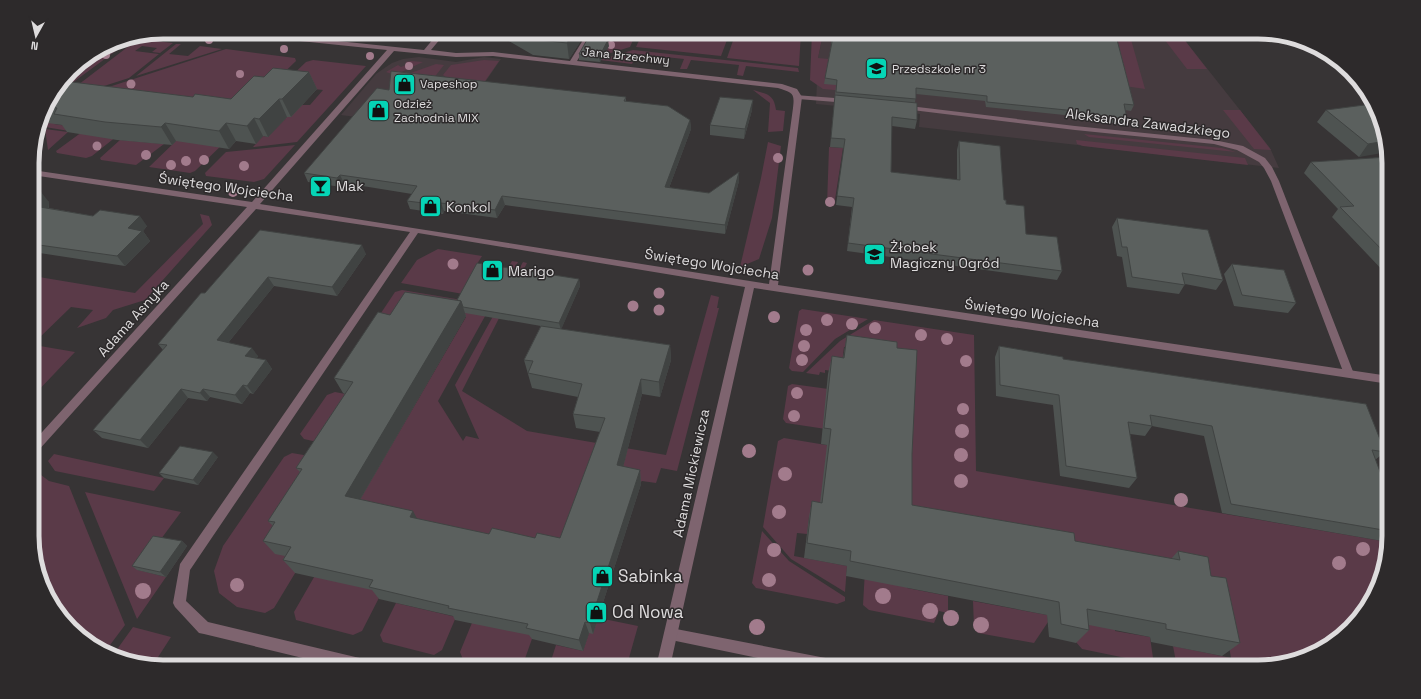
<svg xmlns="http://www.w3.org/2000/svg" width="1421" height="699" viewBox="0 0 1421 699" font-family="'Space Grotesk',sans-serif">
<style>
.built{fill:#453b3f}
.green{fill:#5a3a48}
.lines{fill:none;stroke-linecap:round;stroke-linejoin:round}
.service{fill:#7e646f;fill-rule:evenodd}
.minor{fill:#7e646f;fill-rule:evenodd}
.tree{fill:#a27b8c}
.wall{fill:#4e5351;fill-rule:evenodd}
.shaded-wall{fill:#404342}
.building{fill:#5b605e;stroke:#404342}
.labels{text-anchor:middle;stroke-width:3;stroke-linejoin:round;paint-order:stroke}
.far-street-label{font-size:12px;fill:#dedcdd;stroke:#2d2a2b}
.far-poi-label{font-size:12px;fill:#dedcdd;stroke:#2d2a2b;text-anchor:start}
.street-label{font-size:14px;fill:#dedcdd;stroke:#2d2a2b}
.poi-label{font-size:14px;fill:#dedcdd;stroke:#2d2a2b;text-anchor:start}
.near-poi-label{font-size:17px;fill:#dedcdd;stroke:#2d2a2b;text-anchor:start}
.rim{fill:none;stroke:#dedcdd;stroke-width:5}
</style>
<rect width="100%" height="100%" fill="#373435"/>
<!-- built -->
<path class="built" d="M817,32H1176L1183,38L1270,148L1279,168L919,127L920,114L816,104L818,58L822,39Z
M419,57L456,62L484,57L501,59L452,130L341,115L376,74L386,67L392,63L403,59Z"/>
<!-- green -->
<path class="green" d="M481,32H509C502,42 491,42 480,40L477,37Z
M598,32H637L634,38L614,36L594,38Z
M643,32H730L721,56L636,47Z
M736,32H801L799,66L727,58Z
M812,32H955L848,41L822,39L818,58L829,59L853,87L900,96L823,89L810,80Z
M1112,32H1134L1136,35L1130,36L1145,89L1125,86Z
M1141,32H1176L1183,38L1207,69H1187L1161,35H1142Z
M612,38L633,40L630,47L604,55L609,46L594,40Z
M132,39L49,100L77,65L113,42Z
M138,39L173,43L160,53L152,52L157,48L142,46L135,51L159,54L129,78L57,101Z
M176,44H181L169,54L188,56L200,46L222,49L136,76Z
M226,49L295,58L296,61L270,86L247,98L54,124L74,127L69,131L45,127V123L81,96Z
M633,50L798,68L799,72L746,66L743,76L737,75L739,65L691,60L687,69H680L684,59L637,54L632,64L600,60Z
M313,60L366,66L297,142L253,147L263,136L268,137L287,117L302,105H310L323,90L304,88L307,84L285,82L306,62Z
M484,60L499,61L476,94L454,83L443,75L451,65Z
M411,61L423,62L395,75L386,72L398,65L401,67L408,64L405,62Z
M436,64L444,65L433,79L402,76Z
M753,90C767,94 774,94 776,110L785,111L783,131L768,132L770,103Z
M1223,110H1240L1271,150L1254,149Z
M45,129L68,132L48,150Z
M82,132L117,136L92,156L86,158L57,153L56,151Z
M1084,134L1222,148L1236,152L1089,137Z
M178,139L227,140L195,171L190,173L149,167Z
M120,140L164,144L136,165L101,160L100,158Z
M1076,140L1245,158L1248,165L1083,146L1077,144Z
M768,142L781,146L772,218L759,259L740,267L761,178Z
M295,145L264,179L254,182L206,176L205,173L226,152Z
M829,147L843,148L834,206L827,205Z
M200,214L209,216L212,225L145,300L113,310L106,318L77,328L93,310L71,307L37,340L33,342V276L135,293L203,224Z
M438,249L482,256L477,264L502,277L512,261L518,262L497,300L401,283L417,260Z
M523,262L527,263L462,391L527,431L666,455L711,295L719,297L717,308H719L677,471L661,468L656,483L642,481L564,551L354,510L466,317L375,322L395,292L402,290L486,304L489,309L438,401L463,441L466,436L479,439L455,385Z
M802,309L868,319L835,339L803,372L792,371L789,368L799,311Z
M874,320L974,335L976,471L1388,542L1376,594L1331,645L1266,667H1177L1173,646L1231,658L1227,634L905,526L863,349L844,347L841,372L825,370V373L820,372L819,375L806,373L840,341Z
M40,346L75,352L33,396V349Z
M792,384L843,391L839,431L786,423L783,419L788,386Z
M335,392L361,397L330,445L304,439L300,434L327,395Z
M784,438L838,447L818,519L809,517L807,534L797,533L794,556L847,566L845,592L791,559L763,527L778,441Z
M292,453L321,458L303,560L274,608L265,613L237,607L219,593L214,571L223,546L284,457Z
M54,454L164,478L154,491L55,471L48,461Z
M33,456L37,457V472L49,481L69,486L125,625L104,653L59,615L33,553Z
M85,492L181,512L138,570L166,577L137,619Z
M762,531L789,561L845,597V601L837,604L833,603L756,588L752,583Z
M321,565L382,592L362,631L353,635L296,620L294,612Z
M865,570L908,577L907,588L948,596V613L939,611L934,623L869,610L863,605Z
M973,601L1047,615L1048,622L1034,643L978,633L974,628Z
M396,603L456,617L442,650L434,655L383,642L380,635Z
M476,613L533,636L522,667H484L464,662L460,652Z
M599,618L638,626L627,665L624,667H549L556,645L583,651L589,633Z
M1074,620L1115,627V631L1150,637L1153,658L1150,663L1082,649L1076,642Z
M133,627L171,637L153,665L113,655Z"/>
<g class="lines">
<!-- service -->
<path class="service" d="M795,95L848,99L852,101L848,103L798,99H795Z
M901,105L1075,126L1214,140L1243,146L1265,158L1272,167L1279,181L1354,374L1353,377H1345L1344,374L1271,181L1264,168L1259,162L1237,150L1214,144L1075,130L904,109H901Z
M671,628L836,660L841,662L843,667H802L671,640L666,639L664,634L666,629Z"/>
<!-- minor -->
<path class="minor" d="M228,32H251L424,50L439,32H446L431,50L456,53L493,52L570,61L588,32H594L577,61L782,84L797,89L802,97L778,285L1389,376V384L754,288L670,667H656L745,287L418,233L190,570L186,601L208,622L368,660L373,662L375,667H340L204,634L199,633L175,607L173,603L180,564L410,232L256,209L37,452L33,454V442L247,207L32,175V170L252,202L387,50L231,34ZM394,51L456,57L493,56L778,88C792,93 795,92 793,108L769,284L260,204Z"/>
</g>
<!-- trees -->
<g class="tree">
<circle cx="209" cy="40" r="4"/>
<circle cx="611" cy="45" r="4"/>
<circle cx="284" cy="49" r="4"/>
<circle cx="106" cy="55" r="4"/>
<circle cx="370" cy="56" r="4"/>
<circle cx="409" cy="66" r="4"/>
<circle cx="240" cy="74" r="4"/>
<circle cx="131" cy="84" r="4.5"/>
<circle cx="97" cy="146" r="4.5"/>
<circle cx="146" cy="155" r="5"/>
<circle cx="778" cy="158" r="5"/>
<circle cx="204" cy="160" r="5"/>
<circle cx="186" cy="161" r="5"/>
<circle cx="171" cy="165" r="5"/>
<circle cx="244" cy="166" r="5"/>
<circle cx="233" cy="192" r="5"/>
<circle cx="830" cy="202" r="5"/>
<circle cx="453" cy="264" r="5.5"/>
<circle cx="808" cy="270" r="5.5"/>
<circle cx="659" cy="293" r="5.5"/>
<circle cx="633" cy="306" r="5.5"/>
<circle cx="659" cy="310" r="5.5"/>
<circle cx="774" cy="317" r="6"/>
<circle cx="827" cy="320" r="6"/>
<circle cx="852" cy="324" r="6"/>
<circle cx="875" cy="328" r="6"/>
<circle cx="806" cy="330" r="6"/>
<circle cx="921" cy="335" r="6"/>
<circle cx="947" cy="339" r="6"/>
<circle cx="804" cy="346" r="6"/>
<circle cx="802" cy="360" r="6"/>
<circle cx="966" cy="361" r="6"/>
<circle cx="797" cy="393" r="6"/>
<circle cx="963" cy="409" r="6"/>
<circle cx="794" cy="416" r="6"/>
<circle cx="962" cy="431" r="7"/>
<circle cx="749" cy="451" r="7"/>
<circle cx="961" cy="455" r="7"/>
<circle cx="785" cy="474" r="7"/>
<circle cx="961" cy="481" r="7"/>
<circle cx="1181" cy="500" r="7"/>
<circle cx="779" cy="512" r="7"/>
<circle cx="1363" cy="549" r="7"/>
<circle cx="774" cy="550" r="7"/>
<circle cx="1339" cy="563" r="7"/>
<circle cx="769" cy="580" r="7"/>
<circle cx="237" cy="585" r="7"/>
<circle cx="143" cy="591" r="8"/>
<circle cx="883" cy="596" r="8"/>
<circle cx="930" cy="611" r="8"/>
<circle cx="951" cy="618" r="8"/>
<circle cx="981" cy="625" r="8"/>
<circle cx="757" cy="627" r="8"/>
</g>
<!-- wall -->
<path class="wall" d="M494,32H578L580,42L569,59L533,55L495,33Z
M831,32H1115L1134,105L1131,111L1125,110L1127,119L1124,124L1075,119L1074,116L986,107L985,101L916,94L915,103L917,120L915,129L892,126L891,172L957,180V150L959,141L1004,200L1026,234L1062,271L1057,280L847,251L852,207L836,205L844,148L830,147L836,85L824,84L831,46Z
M609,46L600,62L579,60V54Z
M309,72L317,89L291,117H287L268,137L263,136L256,144L236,141L229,149L176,141L172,145L117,140L67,132L62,125L41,122L45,105L193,97L231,99L264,77Z
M389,90L626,97V102L690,120L691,129L669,188L709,193L739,181L725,234L505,205L497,218L444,211L443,214L410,209L407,201L412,194L344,183L341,187L308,182L304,173Z
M752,110L744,139L710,135V125Z
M1326,110L1388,146L1359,157L1317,122Z
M1388,157V275H1387L1332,217L1338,209L1304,173L1311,162Z
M32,192L49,202V208L147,226L143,231L150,241L125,266L33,252Z
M1117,218L1223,280L1216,290L1185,284L1179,294L1127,287L1122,257L1117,256L1112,227Z
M260,230L366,254L337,296L274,286L228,343L258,356L257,358L266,360L272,369L253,394L250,393L242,404L210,397L207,401L188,398L148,448L102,438L93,430L163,350L158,344L205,293Z
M1232,264L1296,303L1288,313L1234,306L1224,274Z
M579,279L580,286L561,329L670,345L671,360L660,397L642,394L623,467L640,470L641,484L593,634L589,633L583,651L532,639L529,635L455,620L453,616L379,599L372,590L295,573L283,560L285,556L275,554L263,541L273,526L268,521L300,472L296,468L345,394L343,393L334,378L390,315L457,300ZM465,313L541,326L524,360L532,388L578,397L573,414L576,428L600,432L560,538H535L489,534L417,519L360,500L466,316Z
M847,335L897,348L912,454V505L1075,541L1171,559L1178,551L1211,576L1240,643L1222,656L1151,642L1150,637L1089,625V630L1076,643L1049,637L1047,615L846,576L847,566L804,558L809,517L812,501L820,503L827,445L821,444L828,374L832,356L843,358Z
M999,346L1063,359L1385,452L1375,460L1389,496V536L1388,542L1222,513L1204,436L1152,426L1145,436L1130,434L1137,478L1129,488L1060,476L1053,405L996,396L995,357Z
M218,457L198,485L164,478L159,473Z
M182,541L187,546L166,577L137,570L132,566Z"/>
<!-- shaded-wall -->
<path class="shaded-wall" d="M574,32H578L580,42L569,59L567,43Z
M608,40L609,46L600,62L599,57Z
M309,72L317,89L291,117L282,99Z
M279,99L287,117L268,137L259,119Z
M753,100L752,110L744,139L745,129Z
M254,118L263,136L256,144L247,126Z
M690,120L691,129L666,196L665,187Z
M165,123L176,141L172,145L161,127Z
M226,123L236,141L229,149L219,131Z
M1386,141L1388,146V152L1359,157L1368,144Z
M739,172V181L725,234V225Z
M340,175L344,183L341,187L337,178Z
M41,192L49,202L48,217L40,207Z
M502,196L505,205L497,218L495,210Z
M441,203L444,211L443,214L440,205Z
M140,216L147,226L143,231L150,241L125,266L117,256L128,228Z
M362,245L366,254L337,296L332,287Z
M268,277L274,286L223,349L217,340Z
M579,279L580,286L561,330L559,323Z
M461,301L466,316L354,510L345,496Z
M670,345L671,360L660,397L659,382Z
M252,348L258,356L252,365L245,356Z
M266,360L272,369L253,394L247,386Z
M641,379L642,394L620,479L617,465Z
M243,385L250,393L242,404L235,395Z
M181,389L188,398L148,448L140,440Z
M203,389L210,397L207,401L200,393Z
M213,452L218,457L198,485L193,480Z
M640,470L641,484L593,634L590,623Z
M413,511L420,524L410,517Z
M182,541L187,546L166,577L160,572Z
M585,622L589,633L583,651L579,640Z"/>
<!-- building -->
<path class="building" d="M518,32H574L567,43L530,39Z
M832,32H1115L1134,105L1124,104L1127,119L1077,114L1076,111L987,102V96L916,88V99L836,92L837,80L825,78L832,42Z
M588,38L608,40L599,57L579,54Z
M273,68L309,72L282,99H279L259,119L254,118L247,126L226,123L219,131L165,123L161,127L105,122L54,114L57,108L45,107L64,81L193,97L195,94L231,99L254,76L264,77Z
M391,71L626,97L624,101L668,106L690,120L665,187L709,193L739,172L725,225L502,196L495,210L441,203L440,205L407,201L417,186L340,175L337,178L304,173L377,88L389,90Z
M835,95L917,103V120L892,117L891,172L960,180L959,141L1000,146L1004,200H1006V204L1024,206L1026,234L1057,237L1062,271L848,243L854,198L837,196L845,139L831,138Z
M720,97L753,100L745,129L710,125Z
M1372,104L1386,141L1368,144L1326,110Z
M1388,157V256L1340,207L1354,206L1311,162Z
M32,192H41L40,207L93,216L100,210L140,216L128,228L142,231L117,256L32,244Z
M1117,218L1208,230L1223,280L1182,273L1185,285L1132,277L1127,247H1122Z
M260,230L362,245L332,287L268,277L217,340L252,348L245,356L266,360L247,386L243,385L235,395L203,389L200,393L181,389L140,440L93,430L167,345L158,344L201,293H205Z
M477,263L579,279L559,323L463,307L461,301L457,300Z
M1232,264L1284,270L1296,303L1242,295Z
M405,292L461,301L345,496L413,511L410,517L489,534L492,528L535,538L537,533L560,538L605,418L573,414L582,384L528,373L533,361L524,360L541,326L670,345L659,382L641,379L617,465L640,470L590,623L585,622L579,640L526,628L528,624L448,608L449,606L369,587L373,580L283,560L291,547L263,541L275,522L268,521L302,469L296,468L353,382L334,378L378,312L390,315Z
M847,335L897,342V348L917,350L912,454V505L1074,533L1075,541L1180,560L1178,551L1208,557L1211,576L1226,578L1240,643L1166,629V624L1087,609L1089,630L1061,624L1059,602L850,561L851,551L807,543L812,501L822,503L831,429L824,428L832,356L844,358Z
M999,346L1063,357V359L1366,404L1385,452L1372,450L1389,496V531L1231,504L1212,426L1150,415L1152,426L1128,422L1137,478L1066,466L1059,395L1000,385Z
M180,446L213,452L193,480L159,473Z
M153,536L182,541L160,572L132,566Z"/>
<!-- icons -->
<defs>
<symbol id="school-square" viewBox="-11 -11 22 22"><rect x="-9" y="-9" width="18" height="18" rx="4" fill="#05d5b6" stroke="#2d2a2b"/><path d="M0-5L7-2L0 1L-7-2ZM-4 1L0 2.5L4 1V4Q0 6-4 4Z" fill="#111"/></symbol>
<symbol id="shop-square" viewBox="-11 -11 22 22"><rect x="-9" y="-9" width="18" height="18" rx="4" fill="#05d5b6" stroke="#2d2a2b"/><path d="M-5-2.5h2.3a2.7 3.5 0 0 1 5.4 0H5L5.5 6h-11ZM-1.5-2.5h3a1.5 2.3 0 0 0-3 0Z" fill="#111"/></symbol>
<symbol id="bar-square" viewBox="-11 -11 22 22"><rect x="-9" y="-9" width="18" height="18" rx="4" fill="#05d5b6" stroke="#2d2a2b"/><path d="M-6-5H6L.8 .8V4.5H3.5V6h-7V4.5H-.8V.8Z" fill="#111"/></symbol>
</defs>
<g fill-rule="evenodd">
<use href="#school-square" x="864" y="56" width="25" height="25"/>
<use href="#shop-square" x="392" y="72" width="25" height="25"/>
<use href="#shop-square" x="366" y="98" width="25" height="25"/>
<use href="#bar-square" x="308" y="174" width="25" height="25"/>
<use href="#shop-square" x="418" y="194" width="25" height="25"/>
<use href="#school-square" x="862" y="242" width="25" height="25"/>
<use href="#shop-square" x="480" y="258" width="25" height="25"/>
<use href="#shop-square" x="590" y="564" width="25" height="25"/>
<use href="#shop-square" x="584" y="600" width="25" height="25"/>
</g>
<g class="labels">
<!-- far-street labels -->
<g class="far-street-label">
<text transform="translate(626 56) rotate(6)" y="4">Jana Brzechwy</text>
</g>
<!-- far-poi labels -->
<g class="far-poi-label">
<text x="892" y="73">Przedszkole nr 3</text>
<text x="420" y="88">Vapeshop</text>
<text x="394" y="108">Odzież<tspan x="394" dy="14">Zachodnia MIX</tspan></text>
</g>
<!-- street labels -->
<g class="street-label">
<text transform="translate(1148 123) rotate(7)" y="5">Aleksandra Zawadzkiego</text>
<text transform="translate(226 187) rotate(8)" y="5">Świętego Wojciecha</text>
<text transform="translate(712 264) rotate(9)" y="5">Świętego Wojciecha</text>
<text transform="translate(1032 313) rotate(8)" y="5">Świętego Wojciecha</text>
<text transform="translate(133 318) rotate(-48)" y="5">Adama Asnyka</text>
<text transform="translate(691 473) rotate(-78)" y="5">Adama Mickiewicza</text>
</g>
<!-- poi labels -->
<g class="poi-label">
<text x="336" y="191">Mak</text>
<text x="446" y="212">Konkol</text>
<text x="890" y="252">Żłobek<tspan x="890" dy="16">Magiczny Ogród</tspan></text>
<text x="508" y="276">Marigo</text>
</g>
<!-- near-poi labels -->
<g class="near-poi-label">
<text x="618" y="582">Sabinka</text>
<text x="612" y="618">Od Nowa</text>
</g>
</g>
<!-- crop -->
<path d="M0 0H1421V699H0ZM163 39H1258A124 124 0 0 1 1382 163V536A124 124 0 0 1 1258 660H163A124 124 0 0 1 39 536V163A124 124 0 0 1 163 39Z" fill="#2d2a2b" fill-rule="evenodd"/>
<path class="rim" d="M163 39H1258A124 124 0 0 1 1382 163V536A124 124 0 0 1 1258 660H163A124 124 0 0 1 39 536V163A124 124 0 0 1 163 39Z"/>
<!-- north arrow -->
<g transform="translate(36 36) rotate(188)" stroke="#2d2a2b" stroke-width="3" paint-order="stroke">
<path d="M0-3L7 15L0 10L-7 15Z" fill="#dedcdd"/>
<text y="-6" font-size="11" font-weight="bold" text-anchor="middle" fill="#dedcdd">N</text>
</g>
</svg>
